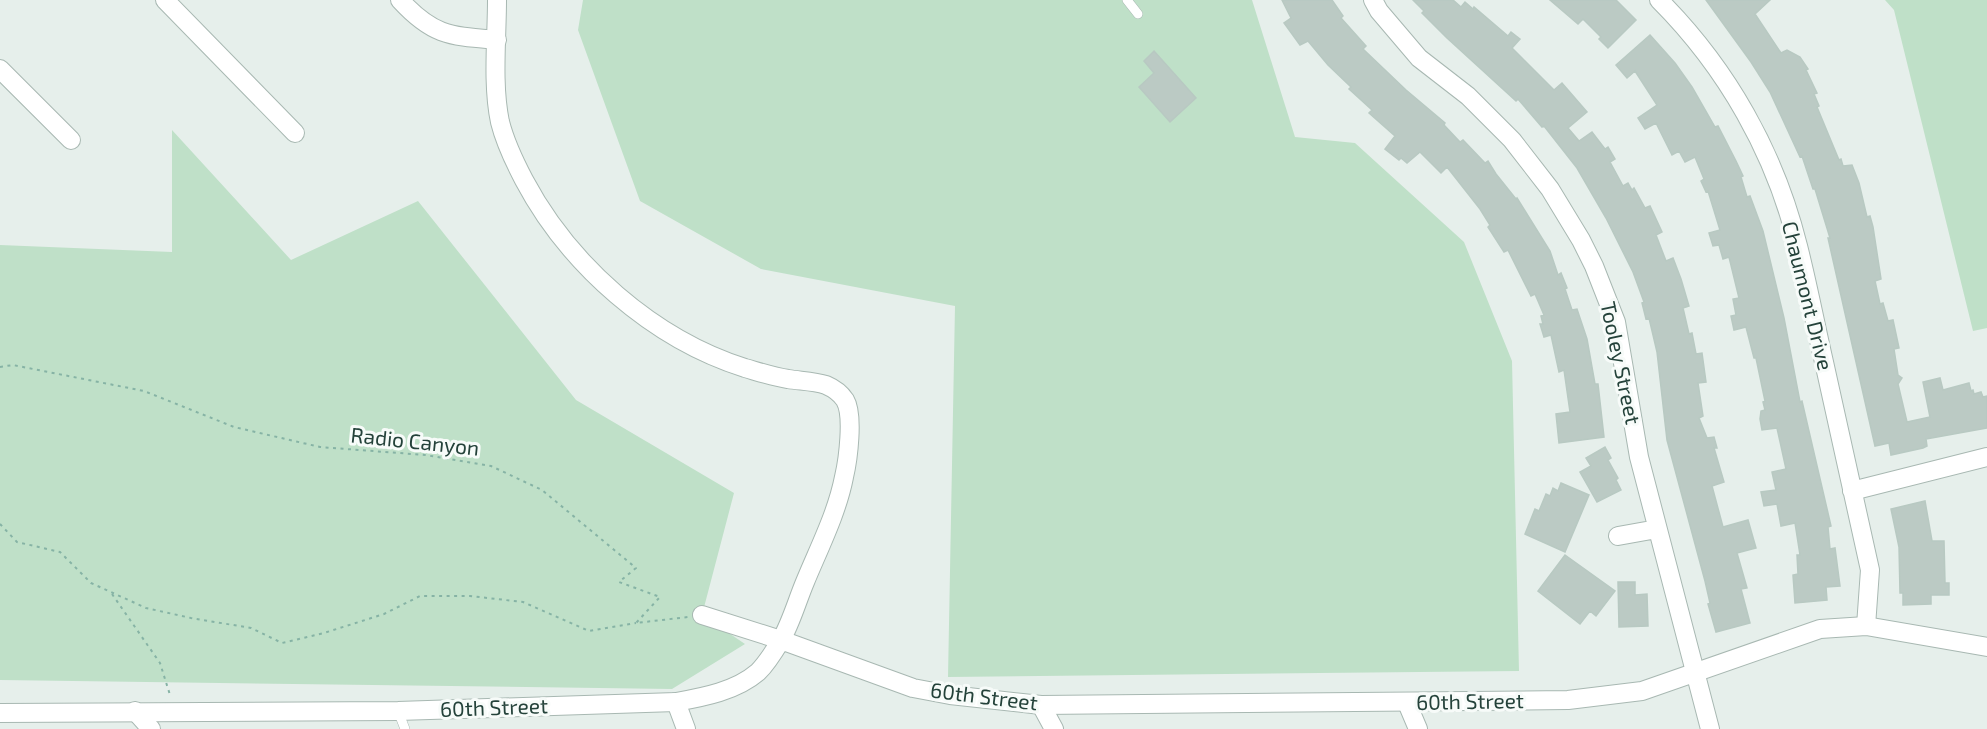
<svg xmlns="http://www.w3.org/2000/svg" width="1987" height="729" viewBox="0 0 1987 729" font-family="'Exo 2',sans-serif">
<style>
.green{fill:#bfe0c8}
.building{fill:#bbcac4;stroke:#b8c9c2;stroke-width:1.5}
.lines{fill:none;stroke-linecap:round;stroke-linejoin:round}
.service-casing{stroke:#a8b8b2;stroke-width:10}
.minor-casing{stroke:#a8b8b2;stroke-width:20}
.tertiary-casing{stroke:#a8b8b2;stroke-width:20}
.path{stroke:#86b3a5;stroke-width:2;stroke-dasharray:3 4.5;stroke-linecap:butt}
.service{stroke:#fff;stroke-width:9}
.minor{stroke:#fff;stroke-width:18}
.tertiary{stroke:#fff;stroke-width:18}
.labels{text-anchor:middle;stroke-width:6;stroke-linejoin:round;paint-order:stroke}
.street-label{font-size:21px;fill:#24423a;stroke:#f7fbf9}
</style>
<rect width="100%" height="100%" fill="#e6efeb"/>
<!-- green -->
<path class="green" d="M583,0H1252L1295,137L1355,143L1464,242L1512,361L1519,671L948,677L955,306L761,269L640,201L578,30Z
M1885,0H1987V328L1973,331L1894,10Z
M172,130L291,260L418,201L576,400L734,493L702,615L745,644L672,689L0,680V245L172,252Z"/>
<!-- building -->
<path class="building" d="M1282,0H1332L1343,16L1341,18L1366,46L1363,49L1406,90L1445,123L1444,125L1460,142L1463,140L1485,163L1488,161L1496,174L1516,199L1517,198L1550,251L1558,275L1561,273L1567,288L1565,289L1572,310L1577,309L1587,339L1595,384H1598L1604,437L1559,443L1556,414L1570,412L1564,370L1559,372L1551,335L1544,337L1540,324H1543L1541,316L1544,315L1535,294L1531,296L1508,250L1504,252L1488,227L1490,225L1480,209L1447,167L1441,173L1420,152L1407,163L1401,158L1399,160L1385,149L1395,136L1369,113L1372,110L1349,89L1351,87L1328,65L1308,41L1300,45L1284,23L1291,18Z
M1413,0H1453L1461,7L1465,2L1473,9L1474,7L1508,36L1511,32L1520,39L1512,48L1554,90L1562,83L1587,112L1568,128L1579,141L1592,132L1605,149L1608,147L1615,159L1610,162L1623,186L1628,183L1632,190L1634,188L1645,208L1650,206L1662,232L1656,235L1666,261L1673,258L1681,279L1689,306L1683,308L1689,334L1692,333L1696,354L1702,353L1706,382L1698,383L1703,416L1699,418L1707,438L1714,437L1717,448H1714L1724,482L1712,486L1723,527L1748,520L1756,548L1737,553L1747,588L1741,589L1750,623L1716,632L1708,604L1710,603L1705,581L1667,440L1657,352L1649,318L1646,319L1642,303L1644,302L1633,272L1606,218L1577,168L1544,126L1542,127L1518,99L1516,101L1447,38L1422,13L1424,11Z
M1550,0H1616L1636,20L1608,48L1599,39L1601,37L1583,19L1578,24Z
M1706,0H1770L1755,14L1781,53L1787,50L1800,57L1808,69L1806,70L1817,93L1814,94L1819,106L1817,107L1839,160L1841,159L1843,166L1852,165L1859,183L1867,217L1870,216L1873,227L1881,279L1875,281L1880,304L1883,303L1888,321L1893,320L1899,348L1894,349L1898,375L1902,378L1898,384L1907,422L1930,417L1923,382L1940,378L1943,390L1969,383L1971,391L1973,390L1974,394L1981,392L1983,397L1987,396V428L1926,439L1927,446L1923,448L1891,455L1889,443L1875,446L1828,238H1830L1815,189H1813L1802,156L1800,157L1770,92L1751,62Z
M1650,35L1675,63L1692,87L1715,127L1718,126L1736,161L1743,176L1741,177L1747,197L1750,196L1763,231L1784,318L1800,402L1802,401L1831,526L1828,527L1830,549L1835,548L1840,586L1826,587L1827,600L1795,603L1793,575L1798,574L1797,555H1800L1795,523L1781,526L1777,504L1764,506L1761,492L1776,490L1772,472L1786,469L1777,428L1762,430L1760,419L1761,411L1765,410L1763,402L1765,401L1756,358H1754L1746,327L1734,330L1731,316L1736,315L1733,299L1739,298L1729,257L1723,259L1719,245L1713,246L1709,233L1720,230L1708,191L1706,192L1701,181L1704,179L1695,157L1685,162L1679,151L1672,155L1656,123L1645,129L1638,118L1657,105L1635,71L1627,78L1616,65Z
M1154,51L1196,98L1170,122L1139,87L1154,73L1144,61Z
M1605,447L1611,458L1608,460L1618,478L1616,480L1621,490L1597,502L1580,472L1591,466L1586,458Z
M1561,483L1589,495L1565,552L1525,534L1535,509L1539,511L1546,494L1550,496L1553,488L1558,491Z
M1925,501L1932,541H1944L1945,583H1949V595H1931V604L1903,605V593H1900L1899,547L1891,509Z
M1565,555L1615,591L1596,616L1590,611L1580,624L1538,591Z
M1618,582H1635V595L1647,594L1648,626L1619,627Z"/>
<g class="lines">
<defs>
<path id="service" d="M1127,0L1138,14
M398,711L405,729"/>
<path id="minor" d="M165,0L295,133
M400,0C433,36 450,36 497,40
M1373,0L1379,11L1419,58L1468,96L1512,140L1550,189L1581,240L1594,266L1616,322L1639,457L1710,729
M1659,0C1727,68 1775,153 1798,246C1808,285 1815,323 1824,362C1839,431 1855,501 1870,570L1866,626
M0,69L71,140
M1852,491L1987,457
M1618,536L1657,529
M702,615L781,640
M676,702L686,729
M1407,703L1418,729
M1041,705L1054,729
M135,711L151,729"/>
<path id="tertiary" d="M781,640L913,688L950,695L1041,705L1568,700L1642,691L1820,629L1866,626L1987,647
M0,713L398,711L676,702C704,697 736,691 758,672C766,664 775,650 781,640C791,623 797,601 805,582C819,548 837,513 844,477C848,460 854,415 845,400C841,394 833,388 826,385C814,381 800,381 788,379C774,377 759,372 745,368C653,339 569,265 524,180C514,161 505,142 500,122C492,84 497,38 497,0"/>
</defs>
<!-- service casing -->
<use href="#service" class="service-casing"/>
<!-- minor casing -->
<use href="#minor" class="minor-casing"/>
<!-- tertiary casing -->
<use href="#tertiary" class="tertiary-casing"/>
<!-- path -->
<path class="path" d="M0,367L13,365L144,391L234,427L320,447L425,455L491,466L542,490L636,568L619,582L660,597L636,623L688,617
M0,524L17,542L60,552L91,583L146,608L191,618L251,628L282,643L324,633L384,614L420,596H470L523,602L589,631L636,623
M112,594L160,663L170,695"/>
<!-- service -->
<use href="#service" class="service"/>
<!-- minor -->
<use href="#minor" class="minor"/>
<!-- tertiary -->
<use href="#tertiary" class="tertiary"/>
</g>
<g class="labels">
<!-- street labels -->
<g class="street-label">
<text transform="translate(1807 296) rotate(76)" y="7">Chaumont Drive</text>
<text transform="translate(1620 363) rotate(78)" y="7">Tooley Street</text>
<text transform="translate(415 442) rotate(6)" y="7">Radio Canyon</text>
<text transform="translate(984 697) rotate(7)" y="7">60th Street</text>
<text transform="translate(1470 702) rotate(-1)" y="7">60th Street</text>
<text transform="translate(494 708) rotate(-2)" y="7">60th Street</text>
</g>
</g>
</svg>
